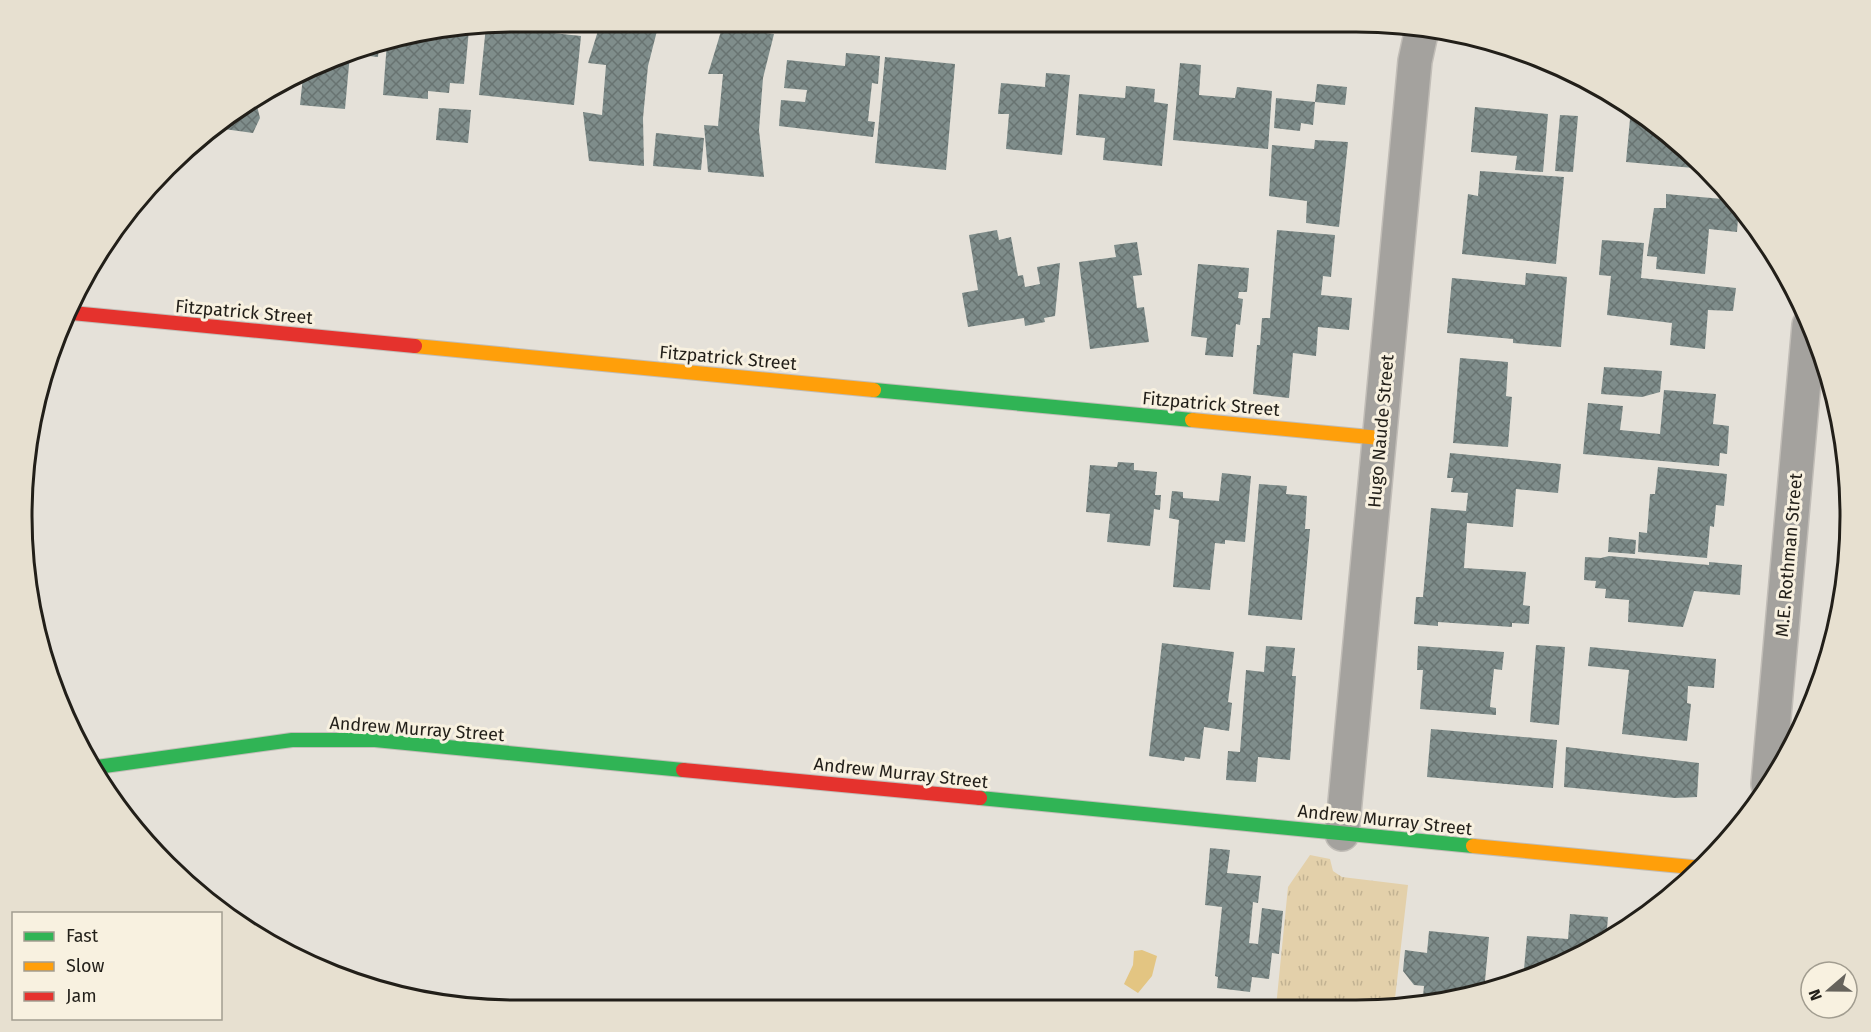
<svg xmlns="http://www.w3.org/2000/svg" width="1871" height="1032" viewBox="0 0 1871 1032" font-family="'Fira Sans',sans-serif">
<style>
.grass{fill:url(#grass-tufts)}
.water{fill:#e3c582}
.building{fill:url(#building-cross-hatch)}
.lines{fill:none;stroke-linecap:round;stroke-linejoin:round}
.street-casing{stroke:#c1bdb7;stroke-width:36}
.fast-casing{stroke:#c1bdb7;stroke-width:16}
.slow-casing{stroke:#c1bdb7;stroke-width:16}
.jam-casing{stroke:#c1bdb7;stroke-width:16}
.street{stroke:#a4a29e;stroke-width:33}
.fast{stroke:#30b455;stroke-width:14}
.slow{stroke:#ff9f0a;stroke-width:14}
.jam{stroke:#e5322d;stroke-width:14}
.labels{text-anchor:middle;stroke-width:6;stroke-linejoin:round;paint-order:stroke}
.street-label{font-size:18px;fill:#221f19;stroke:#f8f1e0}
.rim{fill:none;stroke:#221f19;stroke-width:3}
</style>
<defs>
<pattern id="grass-tufts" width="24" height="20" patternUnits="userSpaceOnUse" patternTransform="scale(1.5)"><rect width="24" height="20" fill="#e3d0aa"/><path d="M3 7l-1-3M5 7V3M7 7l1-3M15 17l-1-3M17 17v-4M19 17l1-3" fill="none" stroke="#c2b292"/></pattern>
<pattern id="building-cross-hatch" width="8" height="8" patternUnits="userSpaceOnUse" patternTransform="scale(1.5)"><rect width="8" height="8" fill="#7f8d8b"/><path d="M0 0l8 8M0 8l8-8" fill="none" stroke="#687371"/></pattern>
</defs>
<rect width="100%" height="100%" fill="#e5e1d9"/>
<!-- grass -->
<path class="grass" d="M1310,855L1330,859L1333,871L1342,877L1408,885L1394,1007H1276L1288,887Z"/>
<!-- water -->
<path class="water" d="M1142,950L1157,956L1152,976L1138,993L1124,984L1133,965L1134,951Z"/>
<!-- building -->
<path class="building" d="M601,21L659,23L648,66L643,118L644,166L589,161L583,112L602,115L606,65L588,63Z
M486,26L581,36L574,105L479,95Z
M722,28L774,34L763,78L759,130L764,177L708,172L704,125L718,126L723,74H708Z
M469,29L464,84L450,83L449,93L428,91V99L383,95L387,42Z
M379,44L378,57L350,54L345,109L300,105L303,76L357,47Z
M846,53L880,56L878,84L872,83L868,121L875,122L873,137L779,126L781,100L805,102L807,90L784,88L787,60L845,66Z
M885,57L955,64L946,170L875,163Z
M1180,63L1201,65L1199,95L1235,98L1237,87L1272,91L1268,149L1173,140Z
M1046,73L1070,75L1062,155L1006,149L1009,114H998L1001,83L1045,87Z
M1317,84L1347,87L1345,105L1315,102Z
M1126,86L1155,89L1154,102L1168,104L1162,166L1103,160L1105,138L1076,135L1079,94L1125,98Z
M1276,98L1315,102L1313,125L1301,123L1300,131L1274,128Z
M247,106H257L260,118L253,133L224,129L225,118Z
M1475,107L1548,114L1543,172L1515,170L1517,156L1471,152Z
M439,108L471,110L468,143L436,140Z
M1560,115L1578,116L1573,172L1555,171Z
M1630,119L1649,121L1682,144L1705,169L1626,162Z
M656,133L704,138L701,170L653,166Z
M1315,140L1348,142L1339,227L1306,223L1307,201L1269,196L1272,145L1314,149Z
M1480,171L1564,177L1556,264L1462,254L1468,194L1478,196Z
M1666,194L1734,200L1739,205L1737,232L1709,229L1705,274L1656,269L1657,257L1647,256L1654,208H1666Z
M997,230L999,240L1011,237L1018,276L1023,275L1025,287L1040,284L1037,267L1060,263L1055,316L1044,318L1045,322L1025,326L1024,318L968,327L962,293L978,290L969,235Z
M1277,230L1335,235L1331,277L1323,276L1321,295L1352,298L1349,330L1318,327L1316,356L1293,353L1289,398L1253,394L1257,345H1260L1262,318H1270Z
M1602,240L1644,243L1641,278L1736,288L1733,311L1708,310L1705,349L1670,345L1672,323L1607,315L1611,276L1599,275Z
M1137,242L1142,275L1133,276L1137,308L1144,307L1149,342L1090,349L1079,262L1116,257L1114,245Z
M1198,264L1249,268L1247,292H1239L1238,298L1243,299L1240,325L1236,324L1233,357L1205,355L1207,338L1191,336Z
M1526,273L1567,277L1561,347L1513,343V339L1447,333L1452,278L1525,285Z
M1460,358L1508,362L1506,396L1512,397L1508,447L1453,443Z
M1604,367L1662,371L1660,392L1642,397L1601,394Z
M1664,390L1716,394L1713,424L1729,426L1727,454L1720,453L1719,466L1583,454L1588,403L1623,406L1620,430L1660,434Z
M1450,453L1561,464L1558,493L1516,489L1513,527L1467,523L1464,568L1526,572L1523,605L1530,606L1529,624L1512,623V627L1438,622V626L1414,624L1416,597H1423L1431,508L1466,511L1468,493L1451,492L1453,478H1447Z
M1118,462L1134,463V470L1157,472L1155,495H1161L1160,510L1154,509L1150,546L1107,542L1110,514L1086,512L1090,465L1117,467Z
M1658,467L1727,474L1724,506L1716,505L1714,527L1710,526L1707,558L1638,552L1639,532L1647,533L1650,494H1655Z
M1222,473L1251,476L1245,542L1225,540V544L1215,543L1210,590L1173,587L1179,520L1169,518L1172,491L1183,492V498L1219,501Z
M1259,484L1287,486L1286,494L1307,496L1305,529H1310L1302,620L1248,615Z
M1609,537L1636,540L1635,554L1608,552Z
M1609,556L1709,565V562L1742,565L1740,595L1694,591L1683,627L1628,622L1629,600L1605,598L1606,589L1595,588L1596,581L1584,580L1585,557L1601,558Z
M1162,643L1234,652L1228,702L1232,703L1229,731L1204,727L1200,759L1185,757L1184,761L1149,756Z
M1536,645L1565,647L1559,725L1530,722Z
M1266,646L1295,648L1292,676H1296L1290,760L1258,757L1256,782L1226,780L1228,751L1240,752L1246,670L1264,672Z
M1418,646L1504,652L1502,670L1494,669L1490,707L1496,708V715L1420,709L1423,670H1417Z
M1590,647L1716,659L1714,688L1688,686L1687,703L1691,704L1687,741L1622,734L1629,670L1588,666Z
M1431,729L1557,740L1553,788L1427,777Z
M1566,747L1699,763L1697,797L1675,798L1564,787Z
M1210,848L1230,850L1227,873L1261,876L1258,903L1253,902L1249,943L1258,944L1262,908L1283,911L1279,954L1272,953L1269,979L1252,977L1250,992L1217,988L1218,977L1215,976L1222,907L1205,905Z
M1570,914L1608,917L1606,940L1523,980L1527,936L1568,939Z
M1429,931L1489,937L1484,992L1422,1006L1424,986L1414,985L1403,971L1405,950L1427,953Z"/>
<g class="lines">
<defs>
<path id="street" d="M1768,784L1809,325
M1342,834L1415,61L1422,29"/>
<path id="fast" d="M874,390L1192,420
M97,767L292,740H375L683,770
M980,798L1473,846"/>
<path id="slow" d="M415,346L874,390
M1192,420L1380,438
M1473,846L1702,868"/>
<path id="jam" d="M72,313L415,346
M683,770L980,798"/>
</defs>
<!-- street casing -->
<use href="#street" class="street-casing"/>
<!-- fast casing -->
<use href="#fast" class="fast-casing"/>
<!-- slow casing -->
<use href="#slow" class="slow-casing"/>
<!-- jam casing -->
<use href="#jam" class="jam-casing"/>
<!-- street -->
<use href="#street" class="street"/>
<!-- fast -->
<use href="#fast" class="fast"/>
<!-- slow -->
<use href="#slow" class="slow"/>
<!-- jam -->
<use href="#jam" class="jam"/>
</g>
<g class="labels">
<!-- street labels -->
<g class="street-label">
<text transform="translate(244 312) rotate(5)" y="6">Fitzpatrick Street</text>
<text transform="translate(728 358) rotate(5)" y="6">Fitzpatrick Street</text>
<text transform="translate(1211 404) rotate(5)" y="6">Fitzpatrick Street</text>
<text transform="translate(1381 431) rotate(-85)" y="6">Hugo Naude Street</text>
<text transform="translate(1789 555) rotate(-85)" y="6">M.E. Rothman Street</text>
<text transform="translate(417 729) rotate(4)" y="6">Andrew Murray Street</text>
<text transform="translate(901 773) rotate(6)" y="6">Andrew Murray Street</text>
<text transform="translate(1385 820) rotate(6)" y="6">Andrew Murray Street</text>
</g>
</g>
<!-- crop -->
<path d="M0 0H1871V1032H0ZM516 32H1356A484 484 0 0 1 1840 516V516A484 484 0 0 1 1356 1000H516A484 484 0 0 1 32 516V516A484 484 0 0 1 516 32Z" fill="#e7e0d0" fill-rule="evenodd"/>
<path class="rim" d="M516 32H1356A484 484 0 0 1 1840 516V516A484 484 0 0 1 1356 1000H516A484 484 0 0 1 32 516V516A484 484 0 0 1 516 32Z"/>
<!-- legend -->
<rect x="12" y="912" width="210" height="108" fill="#f8f1e0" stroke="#a29d90" stroke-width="1.5"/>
<rect x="24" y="932" width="30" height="9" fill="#30b455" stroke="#a29d90" stroke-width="1.5"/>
<text x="66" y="942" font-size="18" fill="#221f19">Fast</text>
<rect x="24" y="962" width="30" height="9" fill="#ff9f0a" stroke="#a29d90" stroke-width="1.5"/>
<text x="66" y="972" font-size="18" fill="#221f19">Slow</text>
<rect x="24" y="992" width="30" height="9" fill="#e5322d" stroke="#a29d90" stroke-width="1.5"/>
<text x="66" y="1002" font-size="18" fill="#221f19">Jam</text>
<!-- north arrow -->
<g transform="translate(1829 990) rotate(250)"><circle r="28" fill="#f8f1e0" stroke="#a29d90" stroke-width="1.5"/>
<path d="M0-4.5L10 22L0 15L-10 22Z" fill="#66635c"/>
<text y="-9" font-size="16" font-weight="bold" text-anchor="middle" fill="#221f19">N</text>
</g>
</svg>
